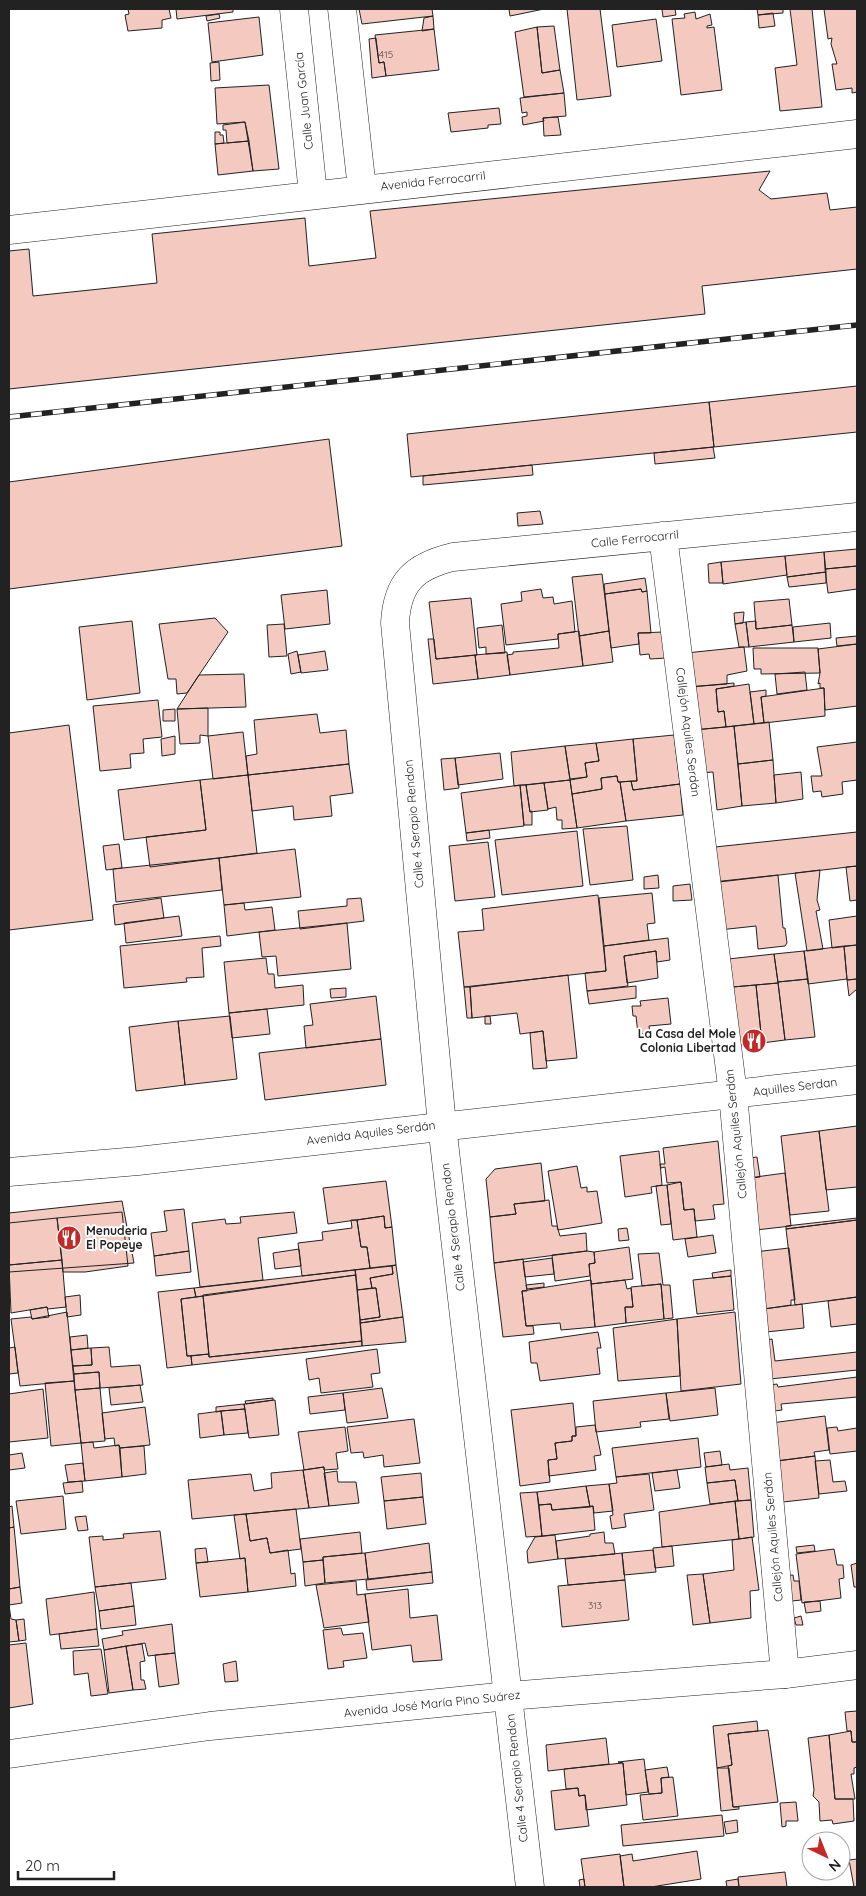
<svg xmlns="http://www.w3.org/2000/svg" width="866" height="1896" viewBox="0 0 866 1896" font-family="Quicksand,sans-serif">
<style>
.building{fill:#f3c9c0;stroke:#222}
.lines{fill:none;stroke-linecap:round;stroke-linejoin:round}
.minor-casing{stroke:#222;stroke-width:29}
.tertiary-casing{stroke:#222;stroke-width:29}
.minor{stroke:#fff;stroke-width:28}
.tertiary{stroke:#fff;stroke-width:28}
.rail-casing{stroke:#222;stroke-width:5.5}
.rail{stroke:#fff;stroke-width:4;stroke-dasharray:11;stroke-linecap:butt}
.labels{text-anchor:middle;stroke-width:4;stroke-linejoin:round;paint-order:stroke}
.number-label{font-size:10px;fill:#564c4a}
.street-label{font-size:12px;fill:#222;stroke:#fff}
.poi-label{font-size:12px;font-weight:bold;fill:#222;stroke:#fff;text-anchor:end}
</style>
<rect width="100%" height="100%" fill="#fff"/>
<!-- building -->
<path class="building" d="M128,9H169L171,18L162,20V28L128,31L125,15L129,14Z
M176,9H233V12L177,19Z
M359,9H432L433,16L362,24Z
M509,9H544L510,16Z
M567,9H600L611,96L577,100Z
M662,9H675L676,15L663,17Z
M757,9H783V13L758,15Z
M790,9H812L822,107L780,111L775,68L797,65Z
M824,9H857V92L852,93V88L836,90L832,64H837L831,44L832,38L828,39Z
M695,12L696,19L710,14L712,25L707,26V28L714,27L722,90L681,95L672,19L685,18L684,14Z
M773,13L775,26L759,28L758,15Z
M219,14L220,18L207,21L206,16Z
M433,16L434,29L422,31L424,18Z
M259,17L263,55L212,62L208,23Z
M656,19L662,61L617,67L612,25Z
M554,26L560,70L542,73L537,27Z
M537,27L542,73L560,70L564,93L524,97L515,32Z
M434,29L439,70L386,76L384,62L379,63L375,35Z
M376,38L379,63L384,62L386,76L372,78L369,39Z
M219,62L220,80L211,81L210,63Z
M269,85L279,169L253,171L245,122L217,124L215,88Z
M564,93L566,116L543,118L544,121L523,125L522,117L527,116V112L522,113L520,98Z
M499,108L501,124L488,125V128L451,132L448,113Z
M558,117L561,135L544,136L543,118Z
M245,122L249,141L227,143L226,130H223V125Z
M215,132H220V135H223L224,143L215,144Z
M249,141L253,171L218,175L215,144Z
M770,171L759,190L771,199L827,193L830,210L857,207V269L702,286L705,314L9,389V251L29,249L33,296L157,283L152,234L305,218L309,266L376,258L370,211Z
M857,386V432L714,447L709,402Z
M709,402L714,447L411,477L407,434Z
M329,439L342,546L9,589V482Z
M713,447L715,458L655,464L654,453Z
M532,465L533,475L423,485V476Z
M540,511L543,524L518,526L517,513Z
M857,549V566L825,569L824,552Z
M824,552L826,572L787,577L785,556Z
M785,556L787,575L723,584L721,562Z
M721,562L723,583H709L708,564Z
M857,566V589L828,593L825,569Z
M826,572V583L789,587L787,577Z
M602,574L609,631L579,636L572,577Z
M645,578L647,591L642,592L641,589L605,594L604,584Z
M541,589L543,598L553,597L554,604L572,601L575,632L558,634V639L506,645L501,604L522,601L521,592Z
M641,589L642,592L647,591L651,633H638L639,644L611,648L605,594Z
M327,590L330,624L285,629L281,595Z
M471,598L477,655L436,659L429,602Z
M789,599L792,625L756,629L754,602Z
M744,612L743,623L735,624L734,613Z
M215,618L228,632L187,693L177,694L176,679H168L159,624Z
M132,621L140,693L87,700L79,627Z
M756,621V629L792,625L794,642L749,647L746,622Z
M746,622L749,647H739L735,624Z
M830,623L831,638L794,642L793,627Z
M284,624L287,656L269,657L267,625Z
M502,625L505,653L486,654V647L479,648L477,628Z
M579,631L583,666L510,675L507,655L513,654V652L559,648L558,634Z
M609,631L613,662L583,666L579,636Z
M663,632L666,658L650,659L649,654L640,655L638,633Z
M857,636V644L837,646L836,638Z
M428,639H434L436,659L475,655L478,679L433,684Z
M857,644V706L825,710L824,688H820V683L818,684L820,673L818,649Z
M744,647L747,671L727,675V684L689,687L686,653Z
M753,648H818L820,673L761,674V669H754Z
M297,651L301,672L291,674L288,654Z
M325,651L328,670L301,673L298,655Z
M507,652L510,675L478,679L475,655Z
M805,672L807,690L777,694L775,674Z
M244,674L246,707L177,709L199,675Z
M734,683V686L716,689L718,712L724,711L726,727L694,730L689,687Z
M749,684L754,724L726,727L724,711L718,712L716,689Z
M824,688L825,716L764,723L761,697Z
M766,690V696L761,697L764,723L754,724L750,692Z
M158,700L162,737L143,739L144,753L130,754L131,768L100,771L93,706Z
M208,708V736L200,735V743L180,744L177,709Z
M175,709V721H163V710Z
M317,714L320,733L346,730L349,764L248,775L246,756L257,754L254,720Z
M769,722L773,760L738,764L734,726Z
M69,725L93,920L9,930V733Z
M734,726L742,806L717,810L713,772L699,773L694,730Z
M243,732L248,775L213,779L208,736Z
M674,735L680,784L633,790L631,781H637L633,739Z
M175,736V754L162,756L161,739Z
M633,739L637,781L618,782L617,776L601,778L602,789L572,794L570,780L587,777L585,763L599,761L596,743Z
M857,742V780L842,782L843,794L822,797L821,791L813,792L811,776H822L817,747Z
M596,743L599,761L585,763L587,777L570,779L565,746Z
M565,746L570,780L514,786L511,752Z
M500,753L503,779L458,785L455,758Z
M455,758L459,788L444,790L441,759Z
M773,760L776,803L742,806L738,764Z
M349,764L353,793L330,796L332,816L294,820L293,806L252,811L248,775Z
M801,772L803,799L776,803L774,775Z
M248,775L257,853L150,867L146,837L206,830L200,780Z
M617,776L618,782H620L626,821L577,828L572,794L602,789L601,778Z
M200,780L206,830L124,840L118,790Z
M570,780L577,828L562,829V820H557L556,807L548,809L544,783Z
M631,781L633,790L680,784L683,815L626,821L620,782Z
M544,783L548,810L530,812L526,785Z
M520,785L524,826L466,833L461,793Z
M520,785H526L530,812L532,811V825H524Z
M627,826L633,880L590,885L583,829Z
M489,830L490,838L467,841L466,833Z
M577,831L583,886L502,895L495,840Z
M857,832V866L719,882L715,847Z
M488,842L495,897L455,901L449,846Z
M119,844L122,868L106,870L103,846Z
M295,849L301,897L224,905L219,858Z
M219,858L222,890L116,902L113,869Z
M857,866V900L850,901L846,867Z
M820,870L817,900L820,910L816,911L823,949L807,951L795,873Z
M658,875L659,888L644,889V877Z
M778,875L783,928H785L787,943L785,946L758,949L756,926L719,930L713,882Z
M690,884L692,900L673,901V886Z
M652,893L655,923L647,924L649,940L604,946L599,898Z
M598,895L606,971L464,987L458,932L484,930L482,909Z
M161,898L164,918L115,925L113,905Z
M361,898L364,921L300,929L298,911L347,906V899Z
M244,903L245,910L272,907L275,930L227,936L224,905Z
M179,916L182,936L126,943L124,923Z
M857,916V945L832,948L829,920Z
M347,923L351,969L278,976L276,956L262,957L259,932Z
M220,936L221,946L202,948L204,977L186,978L187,982L124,988L120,946Z
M668,938L670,960L657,962L656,951L624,956L628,986L587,991L585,973L606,971L604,946Z
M857,945V979L847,980L844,946Z
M844,946L847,979L808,984L804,951Z
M656,951L658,978L627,983L624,956Z
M804,951L808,979L778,982L774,954Z
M774,954L778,983L721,988L719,960Z
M266,958L268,974H274L275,988L303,985L304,1005L229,1013L224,962Z
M568,975L577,1058L546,1061L543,1031L520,1034L517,1013L472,1018L470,987Z
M808,979L815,1037L785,1040L778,982Z
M857,979V989L849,996L847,980Z
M778,983L785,1040L762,1043L756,985Z
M756,985L762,1043L728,1046L721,988Z
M636,986V998L589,1004L587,991Z
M464,987H470L472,1018H467Z
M346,988V997L331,998L330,989Z
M376,996L381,1039L306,1048L304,1026L313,1025L310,1004Z
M668,998L671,1024L649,1026L650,1033L638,1034L636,1016H633L632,1006H641L640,1001Z
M267,1009L270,1034L232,1038L229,1013Z
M230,1016L237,1079L185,1085L178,1021Z
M485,1016H490L491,1024H485Z
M178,1021L185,1085L136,1091L129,1027Z
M543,1031L547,1068L533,1069L530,1033Z
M381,1039L386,1085L265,1100L259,1053Z
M857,1126V1187L826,1190L819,1131Z
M819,1131L829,1211L790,1215L781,1136Z
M718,1141L724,1204L713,1205L715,1219L695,1221L694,1209L684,1210L681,1182L667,1183L665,1167L661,1168L660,1164H665L663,1148Z
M659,1151L662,1185L651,1187L652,1193L625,1197L620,1156Z
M757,1157L760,1177L743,1179L741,1159Z
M541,1163L545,1201L514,1204L516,1214L490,1217L486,1179L495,1169Z
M577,1166L581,1188L587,1187V1192L597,1191L602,1223L558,1230L548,1171Z
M785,1173L791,1226L747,1231L741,1179Z
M386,1181L392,1227L385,1228L384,1216L328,1224L323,1188Z
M681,1182L684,1210L694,1209L697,1237L673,1240L667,1185Z
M667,1185L671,1224L661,1225L656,1186Z
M549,1200L552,1226H557L560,1236L586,1233L587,1251L494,1263L490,1217L516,1214L514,1204Z
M122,1201L134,1263L9,1272V1213Z
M184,1209L189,1251L154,1256L151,1233L167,1231L164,1211Z
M122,1212L128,1266L85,1272H63L57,1218Z
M294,1212L297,1233L258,1238L263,1280L200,1287L192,1223L225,1219L226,1224L241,1223L240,1217Z
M384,1216L385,1228L392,1227L396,1265L370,1268L367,1247H361L357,1220Z
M57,1218L62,1260L9,1265V1223Z
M857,1218V1220L786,1229V1226Z
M351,1220H357L361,1247H367L370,1268L302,1276L298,1243L323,1240L322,1232L352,1228Z
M857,1220V1297L795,1305L786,1229Z
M627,1228L629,1240L619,1241L618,1229Z
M713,1235L716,1253L688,1257L685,1239Z
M629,1247L633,1279L591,1284L589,1264L595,1263L594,1252Z
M789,1248L795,1300H791V1305L758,1310L754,1252Z
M299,1249L301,1266L275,1269L273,1253Z
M189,1251L191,1272L156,1276L154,1256Z
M587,1251L594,1252L595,1263L589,1264L590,1276L555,1281L552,1255Z
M659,1253L663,1285H670L673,1318L664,1319L661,1284L642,1286L638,1254Z
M552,1258L554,1274L525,1277L523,1262Z
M523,1259L527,1291H522L526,1326H533L534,1334L503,1337L494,1263Z
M62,1260L66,1307L48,1309L47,1307L11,1313L9,1265Z
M396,1265L403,1317L360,1323V1320L380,1317L376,1288H372L370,1278L393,1274L392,1266Z
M392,1266L393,1274L370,1278L372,1288L357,1290L355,1270Z
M355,1270L356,1275L196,1297L194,1288Z
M731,1270V1276L713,1278L712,1273Z
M356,1275L362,1341L209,1357L203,1295Z
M731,1276L734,1310L697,1314L693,1280Z
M591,1280L595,1327L561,1330L560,1323L526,1326L522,1291Z
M625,1280L627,1289L631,1288L633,1307H625L626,1323L595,1327L591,1284Z
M544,1283V1287L527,1289L526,1285Z
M661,1284L664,1319L626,1323L625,1307H633L631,1287Z
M194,1288L196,1297L181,1299L187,1356H191L192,1365L167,1368L158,1292Z
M376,1288L380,1317L360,1320L357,1290Z
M80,1295L81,1315L67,1317L65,1297Z
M203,1296L209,1354L187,1356L181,1299Z
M857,1297V1324L831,1327L828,1301Z
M802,1304L804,1328L757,1333L755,1310Z
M47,1307L49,1317L32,1319L30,1310Z
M67,1312L74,1381L20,1386L11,1319L31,1317L32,1319Z
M735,1312L741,1384L681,1391L677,1319Z
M403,1317L406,1342L362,1346L360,1323Z
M677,1319L680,1376L618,1381L613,1328Z
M598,1332L601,1348H597L600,1374L540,1381L537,1363H531L529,1342Z
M87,1335L88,1348L71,1350L70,1337Z
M772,1339L775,1361L857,1352V1370L770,1379L758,1341Z
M362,1341V1346L192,1365L191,1356L209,1354V1357Z
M15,1347L18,1373L9,1374V1387V1348Z
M109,1347L111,1367L140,1365L143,1385L100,1388L99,1372L74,1374L73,1366L92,1365L91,1348Z
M91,1348L92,1365L73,1366L71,1350Z
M377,1349L380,1373L371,1374L373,1387L321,1393L319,1378L309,1380L306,1359Z
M99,1372L100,1388L75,1390L74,1374Z
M857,1377V1397L781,1404L782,1410L766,1412L763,1386L777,1384L778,1387Z
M74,1381L81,1443L51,1446L45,1383Z
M140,1385L143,1402L111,1405L109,1388Z
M100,1388L105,1441L81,1443L75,1390Z
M382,1388L388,1418L347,1423L343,1393Z
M715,1388L718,1415L670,1421L666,1393Z
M43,1389L48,1438L9,1442V1394Z
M343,1393L345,1410L310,1414L308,1397Z
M666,1393L669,1419L640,1422L641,1427L596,1432L593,1401Z
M273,1398V1400L246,1404L245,1401Z
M275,1400L279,1435L249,1438L244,1404Z
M573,1403L576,1436H572V1441L555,1443L557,1459L548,1460L550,1482L520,1486L511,1410Z
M244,1404L245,1409L221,1411L216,1412V1407Z
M145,1407L150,1445L120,1448L119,1445L115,1446L114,1438L105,1439L102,1413Z
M245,1409L248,1433L224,1435L221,1411Z
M221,1411L224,1435L200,1438L198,1414Z
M825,1416L829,1450L814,1452L815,1456L776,1461L771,1423Z
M414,1419L420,1463L384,1467L383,1455L364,1458L363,1452L351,1453L347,1427Z
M595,1425L601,1455L594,1456L596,1470L549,1476L548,1460L557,1459L555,1443L572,1441V1436H576V1427Z
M345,1427L348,1451L336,1453L338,1469L324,1470V1467L304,1470L298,1432Z
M837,1427L838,1431L857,1428V1451L830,1454L827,1428Z
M698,1438L701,1467L616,1477L612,1448Z
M93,1442L94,1448L119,1445L122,1477L85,1481L81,1443Z
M144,1446L146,1474L122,1477L120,1448Z
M720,1451L722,1465L706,1467L704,1453Z
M22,1453L25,1468L9,1470V1455Z
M815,1456L819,1498L774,1503L770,1462Z
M830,1460L833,1482L845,1481L847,1491L819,1494L815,1461Z
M83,1463L85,1481L68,1482L65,1465Z
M729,1464L730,1470L748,1468L751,1500L738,1501L735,1480L707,1483L705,1467Z
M324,1467L329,1506L309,1508L303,1470Z
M303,1470L309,1508L192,1519L188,1480L251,1474L254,1491L272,1488L271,1473Z
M677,1470L680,1488L655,1491L652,1473Z
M337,1471L338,1482H356L359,1503L329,1506L324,1473Z
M421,1473L423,1497L384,1501L381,1477Z
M649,1474L654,1510L624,1514L626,1527L612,1529L610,1516L613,1515L609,1484L617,1483L616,1477Z
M735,1480L738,1501L710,1504L707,1483Z
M82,1481L83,1492L65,1494L63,1483Z
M609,1484L613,1511L594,1513L593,1506L590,1507L586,1486Z
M586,1486L590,1507L552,1510L551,1504L539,1505L537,1492Z
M537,1492L542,1536L526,1537L520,1493Z
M63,1496L66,1529L21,1534L16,1501Z
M423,1497L426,1524L387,1529L384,1501Z
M751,1500L754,1537L739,1539L735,1501Z
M735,1501L739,1539L662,1547L659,1512Z
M551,1504L552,1510L593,1506L595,1530L542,1536L539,1505Z
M12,1506L14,1527L9,1528V1507Z
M296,1509L301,1549L270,1553L267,1538L250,1541L246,1514Z
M246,1514L250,1541L267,1538L270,1553L288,1550L291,1574L295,1573L296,1586L248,1592L245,1558L240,1559L234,1515Z
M86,1516L88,1530L78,1531L75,1517Z
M14,1527L20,1587L9,1589V1528Z
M160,1531L166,1579L95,1587L89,1537L103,1536V1540L124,1538L123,1534Z
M360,1532L362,1553L323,1557V1560L303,1562L300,1539Z
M604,1532L605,1543H613L615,1554L558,1559L556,1541L590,1536V1534Z
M555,1535L558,1559L528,1563L527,1551L535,1537Z
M752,1537L759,1590L750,1591L751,1618L710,1623L703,1574L734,1570L732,1540Z
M429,1543L432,1572L368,1579L365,1553Z
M814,1545L815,1551L797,1553L796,1547Z
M672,1546L674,1566L655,1568L653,1548Z
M206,1548L208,1562L196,1563L195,1549Z
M834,1549L837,1565H843L844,1578L839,1579L841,1598L802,1603L796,1554Z
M653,1550L656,1572L624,1575L622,1553Z
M365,1553L368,1579L325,1583L323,1557Z
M622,1553L625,1580L568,1585L565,1559Z
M245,1558L248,1592L200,1597L196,1563Z
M323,1560L325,1583L305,1586L303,1562Z
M857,1563V1587H854L851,1565Z
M432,1572L433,1583L367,1590L366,1580Z
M703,1574L710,1623L693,1625L687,1575Z
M793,1575L794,1581H799L801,1600L783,1602L781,1576Z
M625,1580L629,1620L562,1627L558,1586Z
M356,1581L357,1595L365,1594L369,1622L324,1628L316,1585Z
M131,1583L134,1606L99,1611L95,1587Z
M20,1587L22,1603L9,1605V1589Z
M408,1589L410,1618L437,1615L442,1660L413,1662L411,1645L372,1650L365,1594Z
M94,1592L97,1629L50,1635L46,1599Z
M820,1601L821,1611L806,1613L804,1602Z
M9,1605L11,1619L16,1620L19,1641L9,1642Z
M134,1606L136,1625L101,1629L99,1611Z
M801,1616L803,1625H796L794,1618Z
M24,1619L26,1640L19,1641L16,1620Z
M172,1624L175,1653L148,1656L145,1643L104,1650L102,1639L123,1635L122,1631Z
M341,1628L343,1635L363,1633L367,1658L343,1661L344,1667L328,1669L323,1630Z
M97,1629L99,1646L61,1649L59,1634Z
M26,1643L33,1704L9,1708V1645Z
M142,1644L145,1661L140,1662L141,1680H144L146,1689L133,1690L126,1646Z
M126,1646L133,1690L109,1693L104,1650Z
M101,1649L108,1694L91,1696L88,1673L74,1675L73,1651Z
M175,1653L179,1684L159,1687L155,1655Z
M236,1661L238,1681L225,1682L223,1664Z
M857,1711V1742H852L851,1731H847L845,1712Z
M757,1721L758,1731L728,1734L732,1765L717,1768L713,1726Z
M768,1730L778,1802L733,1807L728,1766L732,1765L728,1734Z
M851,1731L852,1742H857V1767L854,1768V1774H851L855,1799H835L829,1735Z
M829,1735L835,1799H853L854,1821L833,1824L832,1820L820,1821L819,1802L813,1796L814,1790L808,1738Z
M606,1738L609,1764L548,1771L546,1745Z
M644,1759L648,1792L626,1795L623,1763L618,1762Z
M623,1763L627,1805L586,1810L585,1795L579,1796L578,1788L566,1789L564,1769Z
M667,1767L669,1777L661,1778L662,1793L649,1794L645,1770Z
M717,1768H729L733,1807H739V1809L721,1811Z
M673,1777L678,1816L643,1820L640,1795L662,1793L661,1778Z
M578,1788L579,1796L585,1795L589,1826L555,1830L551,1791Z
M796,1802L798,1821H786V1826L782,1827L780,1803Z
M722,1815L724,1836L623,1846L621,1825Z
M737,1820L738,1832L726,1834L724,1822Z
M697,1851L701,1879L651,1887H624L620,1856L632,1854L633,1861Z
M620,1854L624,1887H585L581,1859Z
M857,1856V1887H854L849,1860L857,1859Z
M785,1872L787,1887H739L738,1877Z
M584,1879L585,1887H580L579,1880Z
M738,1879L739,1887H727L726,1881Z"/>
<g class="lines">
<defs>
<path id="minor" d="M294,9L313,194
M342,9L362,189
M9,230L857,134
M663,536L733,1094L785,1674
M530,1887L442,1125L395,623C397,582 415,566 453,557L857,517"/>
<path id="tertiary" d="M9,1172L138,1161L857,1080
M9,1754L210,1726L508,1696L785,1674L857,1665"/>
</defs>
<!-- minor casing -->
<use href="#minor" class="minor-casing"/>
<!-- tertiary casing -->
<use href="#tertiary" class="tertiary-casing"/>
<!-- minor -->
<use href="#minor" class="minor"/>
<!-- tertiary -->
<use href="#tertiary" class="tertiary"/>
<defs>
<path id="rail" d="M9,417L857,325"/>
</defs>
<!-- rail casing -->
<use href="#rail" class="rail-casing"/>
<!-- rail -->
<use href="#rail" class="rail"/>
</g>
<!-- icons -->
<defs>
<symbol id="restaurant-disc" viewBox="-11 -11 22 22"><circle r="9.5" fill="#c62828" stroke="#fff"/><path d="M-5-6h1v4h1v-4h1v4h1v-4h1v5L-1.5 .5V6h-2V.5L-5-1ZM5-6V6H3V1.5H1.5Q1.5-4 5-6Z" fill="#fff"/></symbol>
</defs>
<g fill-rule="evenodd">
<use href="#restaurant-disc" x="740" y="1027" width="28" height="28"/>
<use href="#restaurant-disc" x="55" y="1224" width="28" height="28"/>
</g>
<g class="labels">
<!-- number labels -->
<g class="number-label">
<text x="386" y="58">415</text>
<text x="595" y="1609">313</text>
</g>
<!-- street labels -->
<g class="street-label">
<text transform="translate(304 101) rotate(-96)" y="4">Calle Juan García</text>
<text transform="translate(433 181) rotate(-6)" y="4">Avenida Ferrocarril</text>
<text transform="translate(635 539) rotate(-6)" y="4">Calle Ferrocarril</text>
<text transform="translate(688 732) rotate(83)" y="4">Callejón Aquiles Serdán</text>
<text transform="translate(414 824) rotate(-95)" y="4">Calle 4 Serapio Rendon</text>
<text transform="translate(795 1087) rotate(-7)" y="4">Aquilles Serdan</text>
<text transform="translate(371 1133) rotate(-7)" y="4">Avenida Aquiles Serdán</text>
<text transform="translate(736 1134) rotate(-96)" y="4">Callejón Aquiles Serdán</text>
<text transform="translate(453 1227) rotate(-97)" y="4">Calle 4 Serapio Rendon</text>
<text transform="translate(773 1537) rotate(-95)" y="4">Callejón Aquiles Serdán</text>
<text transform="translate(432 1704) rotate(-6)" y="4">Avenida José María Pino Suárez</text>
<text transform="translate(517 1778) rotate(-96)" y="4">Calle 4 Serapio Rendon</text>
</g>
<!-- poi labels -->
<g class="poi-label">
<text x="736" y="1038">La Casa del Mole<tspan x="736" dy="14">Colonia Libertad</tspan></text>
<text x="86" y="1235" text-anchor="start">Menuderia<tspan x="86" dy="14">El Popeye</tspan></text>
</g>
</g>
<!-- border -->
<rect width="866" height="1896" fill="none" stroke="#222222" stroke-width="20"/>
<!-- north arrow -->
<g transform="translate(826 1856) rotate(137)"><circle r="24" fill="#ffffff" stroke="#a7a7a7"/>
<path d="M0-4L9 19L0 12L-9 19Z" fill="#c62828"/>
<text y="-8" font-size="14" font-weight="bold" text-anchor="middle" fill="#222222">N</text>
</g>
<!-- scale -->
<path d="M18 1871v8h96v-8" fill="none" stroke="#222222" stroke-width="2.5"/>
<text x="25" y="1871" font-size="15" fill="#222222" stroke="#ffffff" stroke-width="4" paint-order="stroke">20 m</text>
</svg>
